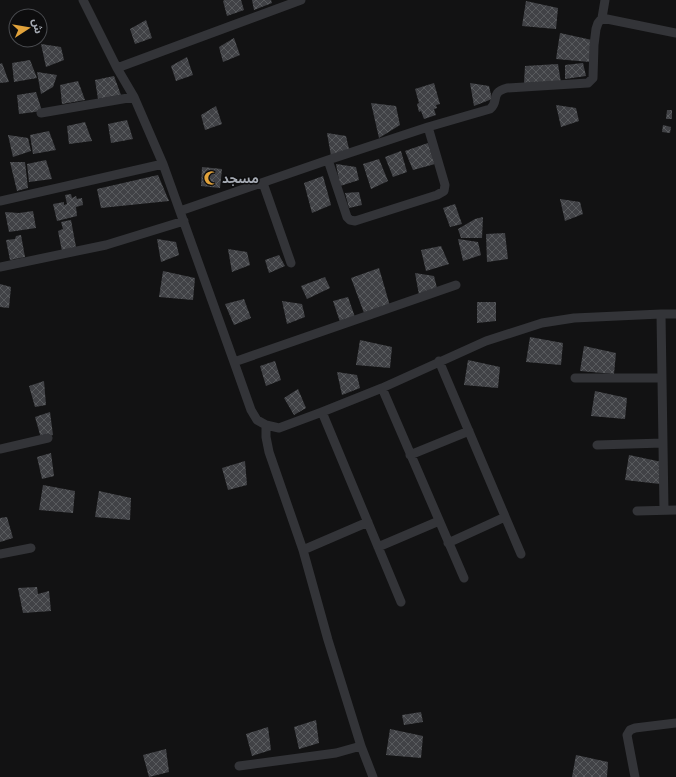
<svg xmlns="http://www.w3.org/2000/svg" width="676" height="777" viewBox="0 0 676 777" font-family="'Roboto Condensed','Noto Sans Arabic',sans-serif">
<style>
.building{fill:url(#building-cross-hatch)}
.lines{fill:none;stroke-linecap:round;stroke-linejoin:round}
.minor{stroke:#333438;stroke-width:9}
.labels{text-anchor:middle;stroke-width:3;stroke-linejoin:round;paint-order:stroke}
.poi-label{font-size:13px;font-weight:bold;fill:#a5aab3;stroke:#0d0d0e;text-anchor:start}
</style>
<defs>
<pattern id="building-cross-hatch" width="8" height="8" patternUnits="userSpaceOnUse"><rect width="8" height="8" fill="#414246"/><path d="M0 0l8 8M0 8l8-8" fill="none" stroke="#595b5e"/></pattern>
</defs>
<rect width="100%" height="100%" fill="#121213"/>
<!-- building -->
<path class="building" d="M225,0H241L244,10L227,16L223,1Z
M252,0H271L272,3L254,10Z
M526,1L558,8L556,29L522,26Z
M146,20L152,38L135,44L130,29Z
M560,33L592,40L590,62L556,59Z
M234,38L240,55L223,62L219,47Z
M41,44L61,47L64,60L46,67Z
M187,57L193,75L176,81L171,66Z
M30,60L37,78L14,82L12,63Z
M2,63L9,82L0,83V64Z
M583,63L586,76L565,79V65Z
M558,64L561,83H524L525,66Z
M37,72L57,75L53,87L41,94Z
M114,76L121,95L98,99L95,80Z
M78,81L85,100L62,104L60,85Z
M434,83L440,104L436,105L437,108L434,109L436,115L424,119L421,111L419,112L417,104L419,103L415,89Z
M470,83L489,86L492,99L474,106Z
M36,92L42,111L19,114L17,95Z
M371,103L396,106L400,125L379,138Z
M556,105L576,108L579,121L561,127Z
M216,106L222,124L205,130L201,115Z
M667,110H672V119H666Z
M127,120L133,139L111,143L108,124Z
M85,122L92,141L69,144L67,126Z
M663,125L671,127L670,133L662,132Z
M49,131L56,150L33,154L30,135Z
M327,133L346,136L349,149L331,156Z
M8,135L28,138L31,151L13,157Z
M428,143L435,164L413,170L405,151Z
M401,151L407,172L393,177L385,157Z
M379,159L388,181L371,189L363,164Z
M46,160L52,179L29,182L27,164Z
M10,162H25L28,188L17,191Z
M336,164L356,167L359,180L340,186Z
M202,167L222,169L220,188L201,186Z
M158,175L169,201L101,208L97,189Z
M323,176L331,205L312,213L304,183Z
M359,192L362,205L349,208L345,193Z
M71,194L72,198L76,196L77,199L82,198L83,205L76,207L77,216L57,221L53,204L64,202V205L67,204L65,195Z
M560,199L580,202L583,214L565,221Z
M455,204L462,224L450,227L443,208Z
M33,211L36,228L9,232L5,212L19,213Z
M483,217L482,238H461L458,229L475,219Z
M71,220L76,247L62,251L58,231L63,229L61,222Z
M505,233L508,259L487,262L486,234Z
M21,235L25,257L10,260L6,240L15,239L16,236Z
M157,239L176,242L179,255L161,262Z
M458,239L478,242L481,255L463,261Z
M441,246L449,264L426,271L421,250Z
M228,249L247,252L250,265L232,272Z
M279,255L285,266L269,273L265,260Z
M379,268L390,306L364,313L351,278Z
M163,271L195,278L193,300L159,297Z
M415,273L434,276L437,288L419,295Z
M325,277L330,288L307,299L301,286Z
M0,284L11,287L9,308L0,307Z
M348,297L355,317L340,322L333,301Z
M244,299L251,318L234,325L225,304Z
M282,301L302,304L305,317L287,324Z
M477,302H496V321L477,323Z
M530,337L563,343L561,365L526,362Z
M360,340L392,347L390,368L356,365Z
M584,346L616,353L614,374L580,371Z
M468,360L500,367L498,388L464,385Z
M275,361L281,380L266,386L260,366Z
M337,372L357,375L360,388L342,395Z
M44,381L46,405L35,407L29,386Z
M298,389L306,408L294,415L284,398Z
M595,391L627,398L625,419L591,416Z
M50,412L53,435L41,438L35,417Z
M51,453L54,476L42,479L37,457Z
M629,455L662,462L660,484L625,480Z
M245,461L247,485L228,490L222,468Z
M43,485L75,491L73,513L39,510Z
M99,491L131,498L130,520L95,517Z
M7,517L13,538L0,542V518Z
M37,587L38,594L49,591L51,611L23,613L18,588Z
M421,712L423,722L404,725L402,715Z
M316,720L319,743L299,749L294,727Z
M268,727L271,750L252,756L246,734Z
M390,729L423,736L421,758L386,755Z
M166,749L169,772L149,777L143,755Z
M576,755L608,762L607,777H572Z"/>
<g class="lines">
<!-- minor -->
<path class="minor" d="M83,0L117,68L134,97L163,164L234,362L251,410L257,420L266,425L279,428L322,412L382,388L486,341L542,323L574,318L661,314H676
M602,18L676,33
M117,68L301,0
M41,113L134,97
M328,160L347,217L350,220L355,221L437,195L444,191L445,185L428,127
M263,183L291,263
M0,201L163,164
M180,211L328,160L428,127L490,109C500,101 489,93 507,88L588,83L593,78L594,45L596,29L598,23L602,18L605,0
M0,267L106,245L184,221
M661,314L664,510
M439,361L521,554
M234,362L456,285
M575,378H662
M382,388L464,578
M322,412L401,602
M266,425V437L269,452L303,550L328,640L361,746L373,777
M597,445L663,443
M0,449L48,438
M410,455L469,431
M637,511L676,510
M448,543L505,517
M378,547L439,521
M303,550L368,522
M0,554L31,548
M239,766L336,753L361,746
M635,777L627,735L630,730L635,728L676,723"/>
</g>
<!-- icons -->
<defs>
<symbol id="mosque-bare" viewBox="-9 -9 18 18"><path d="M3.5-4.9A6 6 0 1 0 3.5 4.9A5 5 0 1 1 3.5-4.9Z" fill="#e2a33b" stroke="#0d0d0e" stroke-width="2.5" paint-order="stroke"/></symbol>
</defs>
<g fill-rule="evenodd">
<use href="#mosque-bare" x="201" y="168" width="20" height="20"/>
</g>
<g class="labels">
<!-- poi labels -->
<g class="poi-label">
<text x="222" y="183">مسجد</text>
</g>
</g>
<!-- north arrow -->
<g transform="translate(28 28) rotate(78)"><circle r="19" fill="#0d0d0e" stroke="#4a4c50"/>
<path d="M0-3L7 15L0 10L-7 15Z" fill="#e2a33b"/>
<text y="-6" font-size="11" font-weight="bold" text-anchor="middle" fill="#a5aab3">ش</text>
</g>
</svg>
